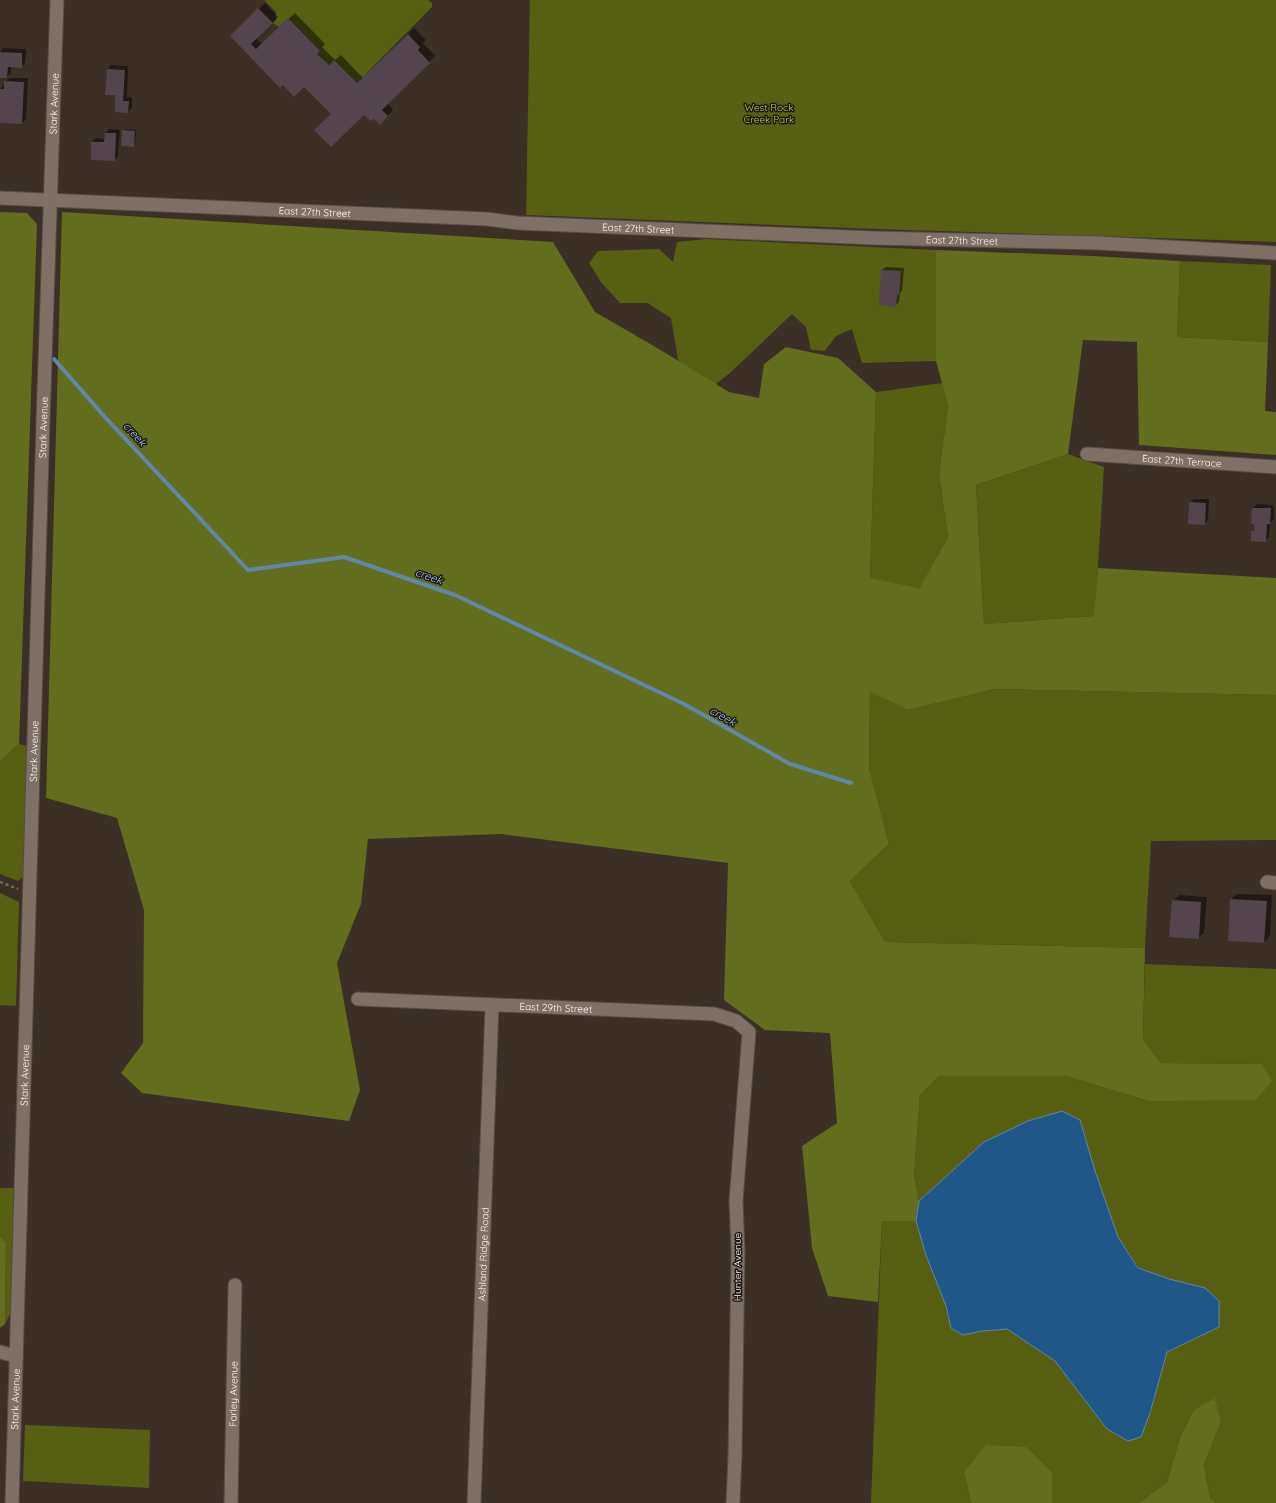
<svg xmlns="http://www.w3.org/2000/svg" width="1276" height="1503" viewBox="0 0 1276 1503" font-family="Quicksand,sans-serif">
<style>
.green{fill:#575f12}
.forest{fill:#636d1e}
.water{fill:#1f5789;stroke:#6186a7}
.shadow{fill:#0007}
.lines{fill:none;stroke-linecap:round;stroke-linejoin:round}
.stream{stroke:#6186a7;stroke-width:4}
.building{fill:#53444d}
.minor-casing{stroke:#564c44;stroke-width:15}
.path{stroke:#766a63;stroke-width:2.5;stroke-dasharray:3 3;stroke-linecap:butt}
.minor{stroke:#7f7066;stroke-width:13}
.labels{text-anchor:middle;stroke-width:3;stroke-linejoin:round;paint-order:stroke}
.street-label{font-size:10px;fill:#fbf2ed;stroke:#1e1814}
.park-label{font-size:10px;fill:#becf49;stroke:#1e1814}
.water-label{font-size:11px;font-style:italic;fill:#a7caee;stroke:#1e1814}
</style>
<rect width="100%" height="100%" fill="#3c2f26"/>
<!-- green -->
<path class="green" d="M264,0H428L432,3V7L357,83L334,60L328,65L317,54L320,51L288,18L279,27L273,23L276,20V12Z
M530,0H1276V242L876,229L526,215Z
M706,239L936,250V361L862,363L852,329L836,336L825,351L811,350L806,327L792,314L730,373L712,387L688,381L678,359L671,318L647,303H620L601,282L589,263L598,251L659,249L673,262L677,242Z
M1180,261L1271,265L1268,342L1177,337Z
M942,383L948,404L939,475L948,537L919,588L870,579L876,392Z
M1068,454L1104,467L1095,616L984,624L976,485Z
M995,689L1276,695V840L1151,841L1145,948L885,942L850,881L889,844L869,767L870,692L908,710Z
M19,744L27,746L23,877L18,881L0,874V761Z
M0,893L19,902L16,1006L0,1005Z
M1145,964L1276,969V1503H1216L1210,1498L1204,1464L1221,1422L1215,1399L1194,1410L1180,1437L1167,1482L1139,1503H1052V1472H964L971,1503H871L882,1221H916L926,1255L946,1306L951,1328L963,1335L982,1331L1007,1329L1055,1361L1107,1429L1150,1413L1167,1352L1195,1339L1169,1279L1139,1268L1118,1237L1095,1171L1080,1120L984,1142L919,1201L914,1175L920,1095L939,1076H1066L1148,1101L1261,1064L1161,1063L1143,1039Z
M0,1188H14L11,1312L5,1324L6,1243L0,1236Z
M25,1425L150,1430L149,1488L23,1481Z"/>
<!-- forest -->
<path class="forest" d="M0,212L27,213L37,224L19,744L0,761Z
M62,212L553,242L595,312L659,349L729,392L759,398L764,364L786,347L838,358L876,392L870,578L919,588L948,537L939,475L948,405L936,361V250L1093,256L1180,261L1177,337L1268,342L1265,411L1276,412V455L1139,445L1137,342L1083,340L1068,454L976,485L984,624L1094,616L1098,568L1276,578V695L995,689L908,710L870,692L869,767L889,844L850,881L885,942L1145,948L1143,1039L1161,1063L1261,1064L1272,1081L1256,1100L1148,1101L1066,1076H939L920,1095L914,1175L919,1201L916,1221H882L878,1302L828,1296L812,1248L802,1146L837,1123L830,1033L765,1030L724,1000L728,863L500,834L368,839L361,904L337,963L360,1090L349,1121L142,1093L121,1073L143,1043L144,910L117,818L46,798Z
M0,1236L6,1243L5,1324L0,1328Z
M1215,1398L1221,1422L1204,1464L1210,1498L1216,1503H1139L1167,1482L1180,1437L1194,1410Z
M986,1445L1026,1447L1052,1472V1503H971L964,1472Z"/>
<!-- water -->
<path class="water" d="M1062,1111L1080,1120L1095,1171L1118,1237L1138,1268L1169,1279L1205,1288L1219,1301V1327L1167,1352L1150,1413L1141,1437L1128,1441L1107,1429L1055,1361L1007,1329L982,1331L963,1335L951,1328L946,1306L926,1255L916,1221L919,1201L984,1142L1028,1121Z"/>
<!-- shadow -->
<path class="shadow" d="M265,3L278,17L256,38L262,44L295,13L325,44L322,47L335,60L341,55L363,78L414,28L426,40L423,43L435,56L387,103L393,110L380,124L374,117L364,113L332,114L304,86L231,36Z
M3,48L26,49L25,63L21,67L11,66V73L7,77H0V52Z
M111,65L128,66L127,97H132V108L128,112L117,94L108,69Z
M9,78H28L26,119L22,123L0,122V90Z
M109,129L120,130L118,156L115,160L92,142L96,138L105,139L106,133Z
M125,129L136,130L135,144L134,146L123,131Z
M886,267L904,268L902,291L900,293L899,302L895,306L882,270Z
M1194,499H1209L1208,520L1204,524L1190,502Z
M1257,504L1274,505V519L1270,523L1269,537L1265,541L1252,532L1255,529V523H1252L1253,508Z
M1237,894L1272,895L1270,936L1264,942L1231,899Z
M1179,895L1207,897L1204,933L1198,938L1173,901Z"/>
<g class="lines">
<!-- stream -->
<path class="stream" d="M54,359L104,416L248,570L344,557L455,595L684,704L790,764L851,783"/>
</g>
<!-- building -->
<path class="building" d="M258,8L273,23L251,44L256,49L288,18L320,51L317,54L329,65L334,60L357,83L408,34L420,47L418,50L430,63L382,110L388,116L380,125L374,119L371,121L364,115L331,147L314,130L331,114L304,87L294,97L283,85L280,88L230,36Z
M0,52L22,53V68L8,67L7,78H0Z
M107,69L125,70L123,101H129L128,113L115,112V95H105Z
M4,81L24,82L22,124L0,123V89H4Z
M122,130L135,131L134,147L121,146Z
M105,133H116L115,161L91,160V142H104Z
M881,270L901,271L899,295H897L896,307L879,305Z
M1189,502L1206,503L1205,525L1188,524Z
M1252,508H1271L1270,524H1267L1266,542L1251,541V531H1254V524H1251Z
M1230,899L1267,901L1264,943L1228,941Z
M1172,900L1201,902L1199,939L1169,937Z"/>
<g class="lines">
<defs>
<g id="minor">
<path id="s1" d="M0,198L487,219L517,223L613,227L873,238L1099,243L1276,253"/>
<path id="s2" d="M1087,454L1276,467"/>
<path d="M1267,882L1276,883"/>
<path id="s3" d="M358,999L714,1014L736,1021L749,1032L736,1201L738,1251L735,1455L733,1503"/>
<path d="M0,1352L16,1356"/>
<path id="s4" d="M12,1503L43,422L57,0"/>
<path id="s5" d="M231,1503L235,1285"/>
<path id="s6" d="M474,1503L492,1005"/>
</g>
</defs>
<!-- minor casing -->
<use href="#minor" class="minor-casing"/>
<!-- path -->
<path class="path" d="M0,882L18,889"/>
<!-- minor -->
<use href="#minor" class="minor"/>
</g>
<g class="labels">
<!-- street labels -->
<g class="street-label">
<text dy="4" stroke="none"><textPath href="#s4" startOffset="1400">Stark Avenue</textPath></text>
<text dy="4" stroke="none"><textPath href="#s1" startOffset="315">East 27th Street</textPath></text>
<text dy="4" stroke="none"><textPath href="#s1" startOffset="639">East 27th Street</textPath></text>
<text dy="4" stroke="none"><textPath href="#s1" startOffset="963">East 27th Street</textPath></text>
<text dy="4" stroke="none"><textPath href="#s4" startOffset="1076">Stark Avenue</textPath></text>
<text dy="4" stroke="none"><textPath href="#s2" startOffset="95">East 27th Terrace</textPath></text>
<text dy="4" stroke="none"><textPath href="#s4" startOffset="752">Stark Avenue</textPath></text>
<text dy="4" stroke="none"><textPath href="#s3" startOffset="198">East 29th Street</textPath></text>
<text dy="4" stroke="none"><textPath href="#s4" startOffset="428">Stark Avenue</textPath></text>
<text dy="4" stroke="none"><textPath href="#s6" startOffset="249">Ashland Ridge Road</textPath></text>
<text transform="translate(737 1267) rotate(-90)" y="4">Hunter Avenue</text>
<text dy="4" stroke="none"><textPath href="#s5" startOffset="109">Farley Avenue</textPath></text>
<text dy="4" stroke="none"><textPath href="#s4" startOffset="104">Stark Avenue</textPath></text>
</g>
<!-- park labels -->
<g class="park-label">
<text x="769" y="111">West Rock<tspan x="769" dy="12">Creek Park</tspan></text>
</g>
<!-- water labels -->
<g class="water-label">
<text transform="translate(135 434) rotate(47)" y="4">creek</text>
<text transform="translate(429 576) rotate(19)" y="4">creek</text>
<text transform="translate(723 716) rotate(29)" y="4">creek</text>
</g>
</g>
</svg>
